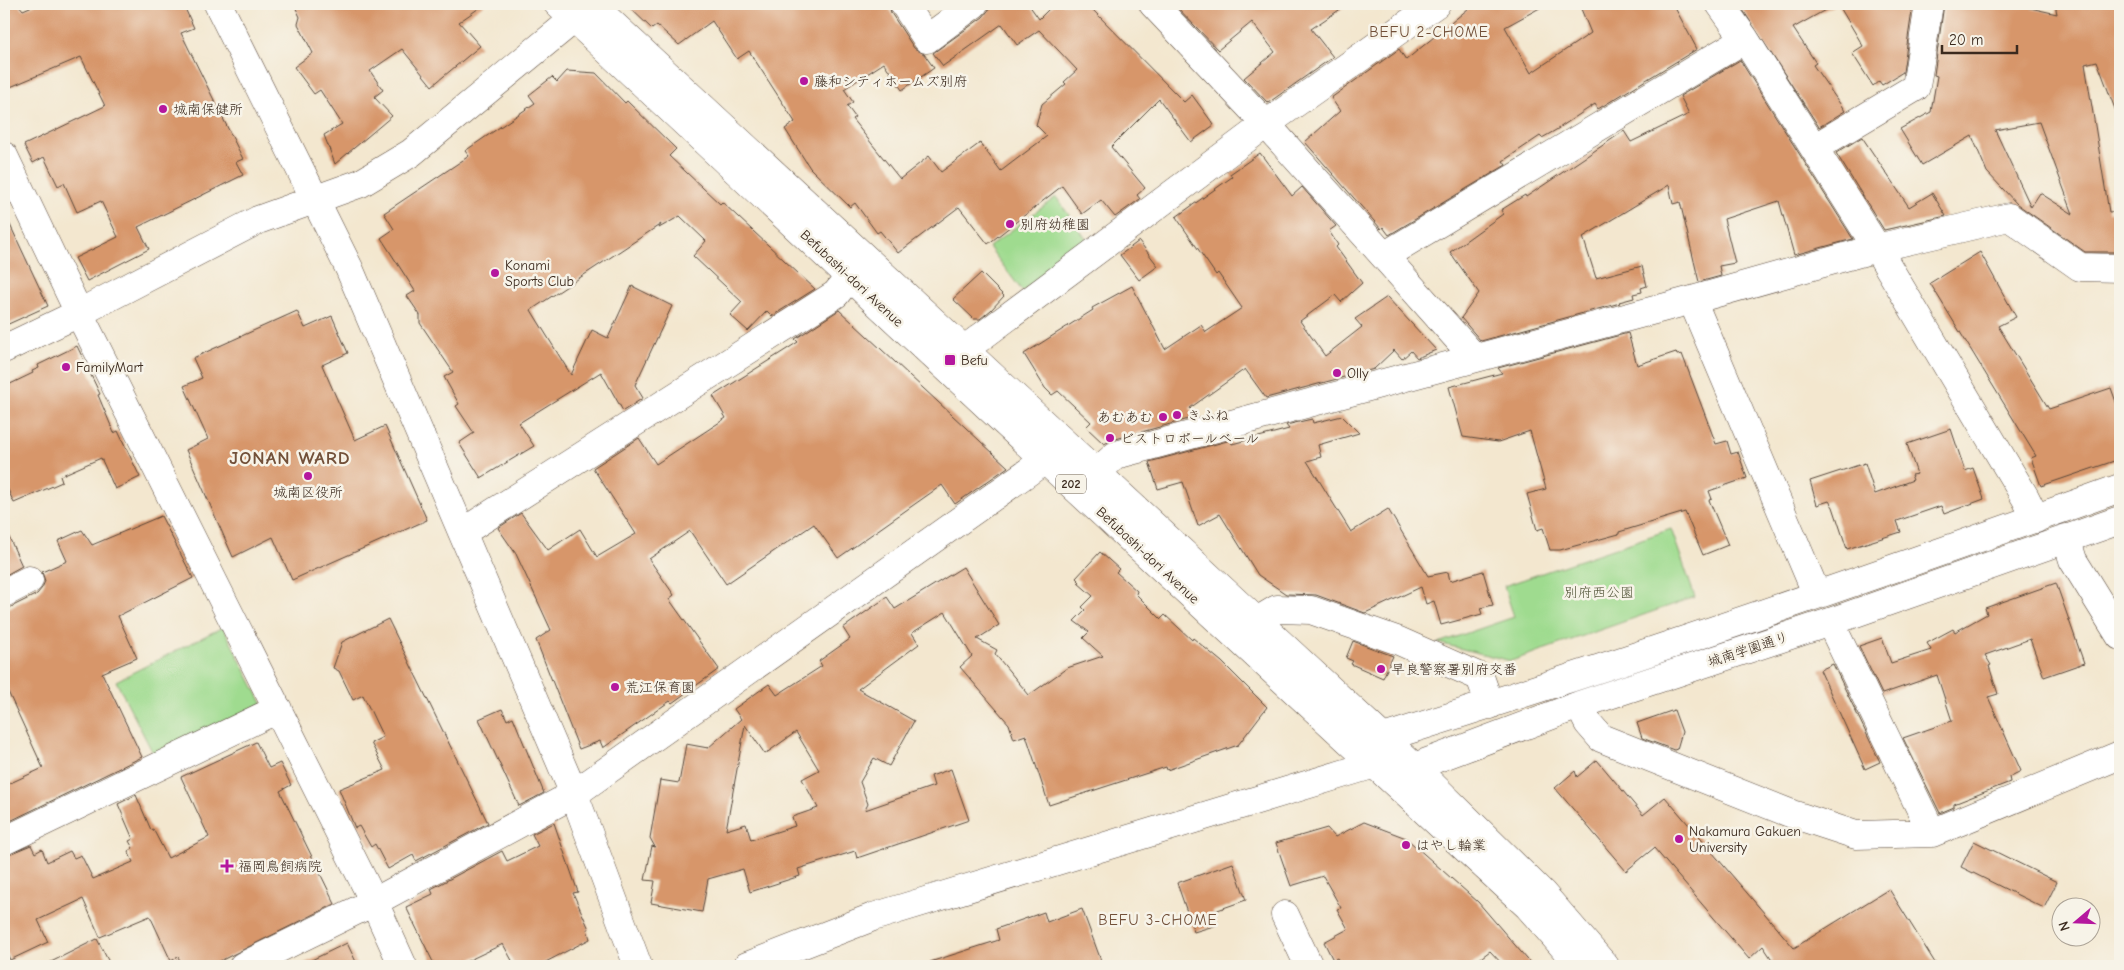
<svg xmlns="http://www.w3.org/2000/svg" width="2124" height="970" font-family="'Comic Neue','Klee One',sans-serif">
<rect width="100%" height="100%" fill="#f7f3e8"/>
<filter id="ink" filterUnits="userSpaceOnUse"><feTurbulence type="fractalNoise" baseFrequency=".02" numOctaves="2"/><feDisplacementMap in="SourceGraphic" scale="10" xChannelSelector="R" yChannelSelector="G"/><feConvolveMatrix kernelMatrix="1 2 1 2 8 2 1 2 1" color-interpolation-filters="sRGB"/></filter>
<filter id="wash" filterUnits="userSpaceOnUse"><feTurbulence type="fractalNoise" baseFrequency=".0096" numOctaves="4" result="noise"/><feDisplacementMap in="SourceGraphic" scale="20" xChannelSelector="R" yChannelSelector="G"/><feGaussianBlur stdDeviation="1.12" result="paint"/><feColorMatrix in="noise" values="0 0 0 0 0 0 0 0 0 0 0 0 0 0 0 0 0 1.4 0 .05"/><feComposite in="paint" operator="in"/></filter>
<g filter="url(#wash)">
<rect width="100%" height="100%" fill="#f3e7cf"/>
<path fill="#9fdb8f" stroke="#6d8256" d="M1056,197L1089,243L1023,292L989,247Z
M1671,529L1695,597L1511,661L1438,643L1514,617L1504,586Z
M223,627L263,705L156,759L116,681Z"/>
<g id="blocks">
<path fill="#d7966b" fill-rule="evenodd" d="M18,4L23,10L37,4H183L194,28L181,33L243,159L236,162L243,175L138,227L149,249L87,281L75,258L118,237L101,201L77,212L64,183L58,186L44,157L33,163L24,145L105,106L81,57L8,88L4,77V10Z
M294,4H485L459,22L480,46L432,86L402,49L370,71L383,90L374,97L392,116L335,164L324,135L342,124L320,90L314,94L294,67L313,53L298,24L300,17Z
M626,4H889L891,13L914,48L924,54L934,68L902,90L884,63L844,89L853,102L847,106L855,117L852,119L900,179L929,156L941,172L980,143L1001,171L1047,136L1036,125L1042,104L1066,84L1064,82L1077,70L1039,30L1017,45L1002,24L943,66L933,53L983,17L991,7L989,4H1030L1029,5L1039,19L1054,4H1087L1184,102L1192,95L1214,125L1191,142L1159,99L1111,147L1145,188L1137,195L1140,199L1115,217L1101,200L1082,214L1062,186L988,244L959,207L898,253L880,231L877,233L855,203L850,207L810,168L785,129L795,122L749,51L737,59L712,21L679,45L657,25L652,29Z
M1174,4H1348L1311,29L1333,57L1268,103L1244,78L1275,52L1252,22L1218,50Z
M1474,4H1547L1505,27L1531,73L1591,33L1579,4H1673L1697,49L1598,109L1595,104L1556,130L1542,138L1540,136L1503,161L1506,165L1389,235L1383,227L1381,229L1305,142L1340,111L1331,98L1399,49L1406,60Z
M1739,4H1836L1793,28L1816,63L1813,65L1845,111L1819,127Z
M1838,4H1913L1903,72L1882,85L1879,81L1873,86L1852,53L1863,46Z
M1944,4H1962L1990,8L1991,4H2012L2057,14L2055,4H2120V116L2118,117L2097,61L2085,64L2109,212L2120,211V252H2085L2017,204L1987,172L1972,136L1922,165L1900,129L1931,112L1937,76L1934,75ZM2039,122L2073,214L2040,193L2031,207L1995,130Z
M1740,60L1853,239L1794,255L1779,201L1724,219L1735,263L1719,266L1721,276L1699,282L1680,202L1673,204L1669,185L1583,237L1596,278L1642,266L1647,286L1641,288L1642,292L1633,294L1634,298L1619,302L1620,303L1481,341L1461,318L1479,293L1450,252L1503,214L1501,210L1525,195L1526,197L1624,131L1631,142L1689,114L1680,96Z
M567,71L596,73L625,103L627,101L676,149L669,156L720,204L722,202L815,289L772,316L767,311L748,331L730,315L742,302L693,256L706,241L680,216L659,228L661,224L531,310L571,375L592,330L608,338L632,286L672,306L635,385L643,398L623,411L601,372L519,423L534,446L481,478L459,443L474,433L456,406L459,404L444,377L453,372L420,323V315L407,296L415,291L381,238L394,229L384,213L469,156L465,151L535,103L529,95L552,77L557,82Z
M1862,137L1909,207L1932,193L1946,216L1884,230L1836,153Z
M1260,153L1292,196L1302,187L1336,226L1329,231L1338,245L1336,247L1362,283L1341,302L1335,295L1300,321L1325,356L1362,327L1355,319L1387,297L1436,350L1417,358L1411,351L1402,359L1394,350L1374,369L1266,398L1245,369L1190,408L1196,417L1112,440L1104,444L1086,427L1091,422L1058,391L1052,395L1045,388L1024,354L1093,310L1092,308L1132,286L1165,349L1201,325L1206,332L1242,308L1218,273L1216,275L1176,217L1232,177L1230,174Z
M4,212L48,306L4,326Z
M1139,241L1158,266L1139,280L1120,255Z
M1980,252L2016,317L1998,326L2049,409L2111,388L2120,413V459L2041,486L2031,458L2036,456L1930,283Z
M981,273L1004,296L991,310L980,319H974L953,299Z
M839,310L1008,467L955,504L942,485L838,558L814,524L726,584L690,531L649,559L674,595L669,599L719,669L672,703L670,701L603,748L600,741L579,749L536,640L551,630L516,554L498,528L521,513L548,550L580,529L597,557L636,534L593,468L639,438L656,464L726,418L713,396L798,342L795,339Z
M297,311L305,328L332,316L348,353L322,365L355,440L385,426L427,520L292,580L273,537L233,557L186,450L208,439L184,386L202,378L193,358Z
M1628,333L1637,365L1676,352L1677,355L1682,354L1716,444L1727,441L1731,454L1738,452L1747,478L1709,491L1712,499L1709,500L1728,545L1703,555L1685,512L1619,532V534L1560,550H1550L1543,528L1537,530L1527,494L1546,489L1530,431L1498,442L1463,437L1449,387L1502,373L1498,368Z
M77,346L100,394L98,395L114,433L118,431L140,477L115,489L101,458L60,476L62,482L14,503L4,481V387L33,373L32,371L39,368L38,365Z
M1342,416L1359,433L1318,445L1321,457L1307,461L1351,532L1388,509L1428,576L1448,572L1450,581L1483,571L1493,605L1480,608L1482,614L1441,625L1434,601L1426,604L1421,587L1365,613L1316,595L1286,594L1258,575L1220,514L1198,526L1183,482L1158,489L1149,462L1231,440L1232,444L1289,429L1286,425L1312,419L1313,423Z
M1951,429L1965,471L1973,468L1984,499L1944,514L1941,506L1897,521L1901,532L1847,549L1833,507L1829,501L1817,505L1810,481L1865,463L1875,494L1913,480L1911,475L1917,474L1907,444Z
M161,516L193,578L118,616L137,658L102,673L142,757L4,824V786L43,768L4,683V609L11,607L37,594L42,588L45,581L42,572L67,561L58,541L82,530L92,545Z
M4,526L22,566L4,576Z
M1100,552L1119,569L1116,572L1137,591L1136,594L1161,619L1165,615L1192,640L1193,638L1222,662L1267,707L1238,745L1167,770L1166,767L1049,805L1026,735L1014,739L1009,724L960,667L972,656L945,612L912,633L919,644L858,689L914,721L889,766L874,758L860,782L868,804L865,810L934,786L931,776L951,769L969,820L857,858L855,851L798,869L800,876L750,892L743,869L708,879L702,912L651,903L655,881L645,880L652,846L655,847L650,838L660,780L679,783L686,744L708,748L741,719L734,709L769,684L777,695L822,666L819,661L850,639L843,628L887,597L895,609L963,567L999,625L977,639L997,650L995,654L1029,695L1067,668L1103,656L1083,638L1089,632L1074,621L1085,610L1082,607L1093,596L1078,583L1080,582L1076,578ZM745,725L765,754L796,732L819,770L802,779L818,808L792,817L795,826L751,840L746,824L726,830Z
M2056,583L2084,663L2044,677L2030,639L1985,655L1991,665L1989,666L1998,694L1988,697L2021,771L2009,777L2010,782L1954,804V807L1940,813L1903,738L1952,721L1937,675L1882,694L1859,646L1882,638L1891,663L1931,650L1927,643L1953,629L1955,632L1987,614L1985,608Z
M388,619L488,823L416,861L413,855L388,869L375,844L371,847L359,826L355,828L339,789L385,770L371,743L383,737L363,695L353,700L339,671L333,668L342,642Z
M1353,641L1393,656L1383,678L1351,664L1353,661L1346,658Z
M1833,664L1880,762L1865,769L1820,670Z
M502,709L507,720L513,717L544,793L519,806L479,719Z
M1674,710L1682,732L1677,749L1674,750L1642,738L1637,723Z
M256,742L269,768L280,763L291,785L280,791L335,904L210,966H183L178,957L171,961L150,916L100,937L83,899L38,920L48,942L10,960L4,947V856L31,845L35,853L42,849L47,862L70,851L74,858L81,855L93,879L133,862L128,851L133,848L129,841L133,839L118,804L136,795L151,830L153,829L168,858L209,837L181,777Z
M1597,760L1643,815L1665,797L1794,948L1889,889L1937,966H1765L1773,961L1763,946L1749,959L1654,848L1626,871L1555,788L1575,771L1577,777Z
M1364,822L1406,838L1478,902L1533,966H1504L1490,951L1470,966H1342L1337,958L1333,960L1324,942L1348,929L1337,909L1341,908L1323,876L1291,886L1276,843L1327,828L1335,837Z
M554,823L578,892L573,893L589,929H587L590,939L538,966H515L503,944L457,966H435L406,907L433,894L431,889L502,851L507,861L538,846L532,834Z
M1974,841L2057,882L2044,908L1961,867Z
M1233,863L1246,900L1212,912L1217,925L1194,932L1177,883Z
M1082,909L1103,966H931L930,962L999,940L996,929L1044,912L1047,922Z
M97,939L111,966H43Z
M347,943L358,966H299Z"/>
</g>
</g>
<g filter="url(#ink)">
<use href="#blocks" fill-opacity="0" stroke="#574639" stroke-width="1"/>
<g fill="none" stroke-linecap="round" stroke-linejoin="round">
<g stroke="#574639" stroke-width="29">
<path id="minor" d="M218,4L349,268L574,794L638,966
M904,4L927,39L974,4
M1153,4L1266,124L1475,358
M1720,4L1745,39L1877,248L2025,497L2036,519
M1814,148L1916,87L1929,4
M4,156L79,313L374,902L403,966
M1384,256L1745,39
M1692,300L1817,595
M4,349L79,313L258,220L361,183L411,153L574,19L587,4
M965,349L1266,124L1436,4
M463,532L836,294L850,276
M2066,538L2073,560L2120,636
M4,593L29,580
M1257,621L1277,609L1311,610L1399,641L1480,677L1490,705
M1830,622L1932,833
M1579,705L1588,723L1601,738L1792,814L1856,835L1932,833L2120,755
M1377,760L1383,738C1630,661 1876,576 2120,488
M4,841L278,709
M1285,915L1309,966
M243,966L374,902L574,794L1045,460L1097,472L1116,455L1692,300L1877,248L2009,217L2080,267L2120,268
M747,966L873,917L1375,764L1414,767L1579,705L1830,622L2120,520"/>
</g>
<g stroke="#574639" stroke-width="29">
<path id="highway" d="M558,4L1045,460L1528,906L1580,966
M591,4L1414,767L1542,893L1605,966"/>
</g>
<use href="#minor" stroke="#fff" stroke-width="28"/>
<use href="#highway" stroke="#fff" stroke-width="28"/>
</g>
</g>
<g fill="#b5179e" stroke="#f7f3e8" stroke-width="2">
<circle cx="804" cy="81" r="5"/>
<circle cx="163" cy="109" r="5"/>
<circle cx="1010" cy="224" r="5"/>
<circle cx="495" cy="273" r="5"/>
<rect x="944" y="354" width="12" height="12" rx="2.5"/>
<circle cx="66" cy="367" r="5"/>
<circle cx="1337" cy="373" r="5"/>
<circle cx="1177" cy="415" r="5"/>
<circle cx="1163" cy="417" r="5"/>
<circle cx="1110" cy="438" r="5"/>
<circle cx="308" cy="476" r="5"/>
<circle cx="1381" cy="669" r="5"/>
<circle cx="615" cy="687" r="5"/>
<circle cx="1679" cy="839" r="5"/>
<circle cx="1406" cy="845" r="5"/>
<path d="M224.5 858.5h5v5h5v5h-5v5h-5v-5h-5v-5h5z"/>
</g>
<g text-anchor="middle" stroke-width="5" stroke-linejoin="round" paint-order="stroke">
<rect fill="#f7f3e8" stroke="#73665b" stroke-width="1" x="1056" y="474.5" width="30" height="19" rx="4"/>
<g font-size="12" font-weight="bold" fill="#3b2a1e">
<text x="1071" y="488">202</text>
</g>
<g font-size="14" fill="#3b2a1e" stroke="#f7f3e8" text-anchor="start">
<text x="814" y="86">藤和シティホームズ別府</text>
<text x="173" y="114">城南保健所</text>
<text x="1020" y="229">別府幼稚園</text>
<text x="505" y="270">Konami<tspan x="505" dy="16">Sports Club</tspan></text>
<text x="961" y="365">Befu</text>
<text x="76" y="372">FamilyMart</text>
<text x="1347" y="378">Olly</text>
<text x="1187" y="420">きふね</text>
<text x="1153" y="422" text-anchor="end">あむあむ</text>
<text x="1120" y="443">ビストロポールべール</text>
<text x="308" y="497" text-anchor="middle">城南区役所</text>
<text x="1391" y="674">早良警察署別府交番</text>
<text x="625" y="692">荒江保育園</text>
<text x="1689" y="836">Nakamura Gakuen<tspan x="1689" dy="16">University</tspan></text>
<text x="1416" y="850">はやし輪業</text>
<text x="238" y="871">福岡鳥飼病院</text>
</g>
<g font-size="14" fill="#3b2a1e" stroke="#f7f3e8">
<text transform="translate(852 278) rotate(43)" y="5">Befubashi-dori Avenue</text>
<text transform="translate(1148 555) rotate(43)" y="5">Befubashi-dori Avenue</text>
<text transform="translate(1748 649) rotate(-18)" y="5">城南学園通り</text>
</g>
<g font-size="14" fill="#54563a" stroke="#f7f3e8">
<text x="1599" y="597">別府西公園</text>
</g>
<g font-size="15" letter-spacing="1" fill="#725039" stroke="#f7f3e8">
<text x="1429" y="37">BEFU 2-CHOME</text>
<text x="1158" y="925">BEFU 3-CHOME</text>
</g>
<g font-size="19" font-weight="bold" letter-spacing="1" fill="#725039" stroke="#f7f3e8">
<text x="290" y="464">JONAN WARD</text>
</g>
</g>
<rect width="2124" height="970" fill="none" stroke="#f7f3e8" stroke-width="20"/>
<g transform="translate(2076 922) rotate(251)"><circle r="24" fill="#f7f3e8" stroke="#aca397"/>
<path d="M0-4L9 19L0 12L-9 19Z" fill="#b5179e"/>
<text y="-8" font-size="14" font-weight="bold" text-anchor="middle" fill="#3b2a1e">N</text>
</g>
<path d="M1942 45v8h75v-8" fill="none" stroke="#3b2a1e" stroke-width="2.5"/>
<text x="1949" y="45" font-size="15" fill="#3b2a1e" stroke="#f7f3e8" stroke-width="4" paint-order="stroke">20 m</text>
</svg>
